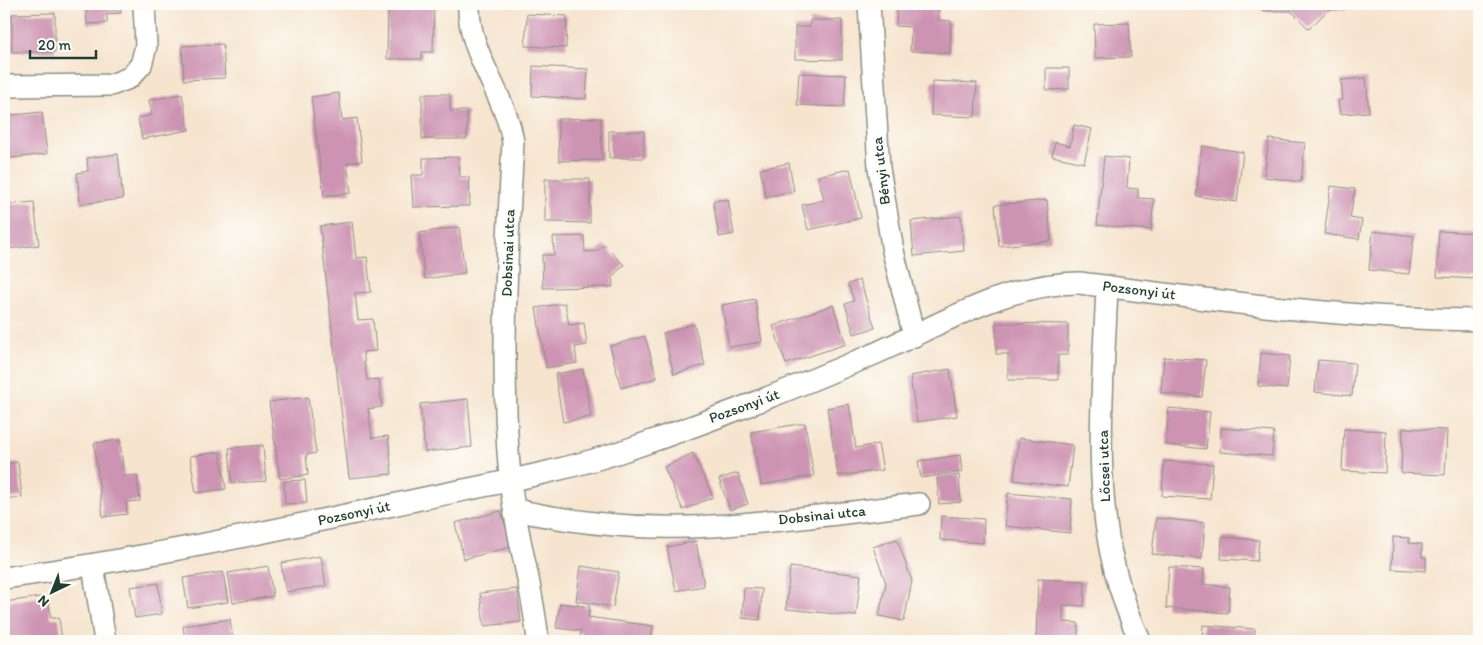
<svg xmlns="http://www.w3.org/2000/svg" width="1483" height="645" font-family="Itim,sans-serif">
<rect width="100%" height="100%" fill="#fdfcf7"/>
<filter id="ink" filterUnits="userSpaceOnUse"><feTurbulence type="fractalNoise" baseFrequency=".02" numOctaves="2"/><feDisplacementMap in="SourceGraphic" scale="10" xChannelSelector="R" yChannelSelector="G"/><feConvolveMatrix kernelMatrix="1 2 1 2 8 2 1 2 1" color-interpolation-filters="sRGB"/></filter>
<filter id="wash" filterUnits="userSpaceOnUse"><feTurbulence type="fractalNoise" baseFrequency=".0096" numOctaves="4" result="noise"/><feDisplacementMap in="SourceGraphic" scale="20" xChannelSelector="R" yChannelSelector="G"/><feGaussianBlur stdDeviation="1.12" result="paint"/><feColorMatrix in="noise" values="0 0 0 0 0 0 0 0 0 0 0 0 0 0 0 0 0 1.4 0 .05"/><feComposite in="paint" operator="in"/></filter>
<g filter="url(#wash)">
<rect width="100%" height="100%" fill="#f6e4ce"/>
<g id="blocks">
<path fill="#cd93b2" d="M86,4H120L121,13L107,14V23L87,24Z
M399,4H434L433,52H422V59H387L388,7H399Z
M897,4H939L938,20L951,21L950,53L910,51L911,27L896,26Z
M1256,4H1346V9L1328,10L1309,29L1291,11H1263Z
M55,13V52H12V14Z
M527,14L567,16L566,48L525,46Z
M810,20H842V60L795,59V27H810Z
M1129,23L1131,57L1095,58L1094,24Z
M223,44L225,78L184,80L182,46Z
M533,66L588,69L586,99L532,96Z
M1046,68H1069V89L1046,90Z
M799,73L846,75L844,107L797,105Z
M1366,78L1369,112L1340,114L1338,100H1343L1341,80Z
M932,81L977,83L975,117L931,115Z
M339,93L342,120L357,118L362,161L347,163L351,193L324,196L311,97Z
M182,94L189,130L142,139L138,118L152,115L149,100Z
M422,94H450V111H467V139H422Z
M42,112L47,154L4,159V116Z
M601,118L602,160L559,161L558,119Z
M1074,125L1092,129L1084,163L1052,156L1055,142L1070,146Z
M609,131H644V158H609Z
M1269,139L1305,143L1301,182L1264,177Z
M1202,146L1243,152L1237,202L1196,196Z
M118,154L123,199L80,204L77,173L88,171L87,158Z
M1104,156L1129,159L1127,188L1138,189V198L1154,199L1151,230L1097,225Z
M459,157L460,177H469L470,206L413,207L411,175H423V158Z
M789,163L794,191L766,197L760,169Z
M850,169L861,218L808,230L802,205L824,200L818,176Z
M545,179H590V223L545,222Z
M1331,186L1355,189L1350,218L1362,220L1359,239L1324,234Z
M728,199L734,234L719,237L713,201Z
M1047,200L1051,241L999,246L995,205Z
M34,202L39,245L7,249L4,205Z
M961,216L964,251L914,256L911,221Z
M352,222L356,258L367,257L371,292L355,293L358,320L373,319L376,351L363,352L367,380L379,379L382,407L368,409L372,438L388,436L392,474L349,478L320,226Z
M459,227L465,273L425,279L419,233Z
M1373,231L1414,236L1409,274L1369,270Z
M1439,231L1479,233L1478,279L1437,277Z
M584,236L585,252L597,251L604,245L624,265L612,277L613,287L543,288L542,255H554L553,237Z
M860,280L875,328L854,334L845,304L854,301L848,284Z
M755,299L762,342L729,347L722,305Z
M565,303L569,325L584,323L587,345L575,347L577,363L546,368L536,308Z
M833,305L846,344L786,364L773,326Z
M996,323L1068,324V355H1058V380H1008V354H996Z
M694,324L705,365L674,374L663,333Z
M645,336L657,378L621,388L610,346Z
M1261,353L1290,356L1287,389L1258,386Z
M1164,357L1206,360L1202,397L1161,393Z
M1318,360L1355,363L1352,396L1315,392Z
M583,369L591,417L563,422L555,374Z
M950,369L957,416L917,422L910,376Z
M308,397L316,453L306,455L308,475L280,479L269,402Z
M468,399L472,447L425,452L420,404Z
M849,404L856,448L878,444L883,470L838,476L827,408Z
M1169,408L1210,412L1206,449L1166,445Z
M805,423L814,476L761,485L751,432Z
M1221,428L1274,432L1272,456L1220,452Z
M1403,428L1447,430L1445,475L1401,473Z
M1344,429L1386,431L1385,473L1342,471Z
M1019,438L1073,445L1068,487L1014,480Z
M120,440L124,476L137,475L140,501L126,502L127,514L103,517L94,443Z
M263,445L266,481L232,483L229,448Z
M220,452L226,489L196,493L190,456Z
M693,453L713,497L683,510L664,467Z
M960,455L962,472L921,478L918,461Z
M1164,461L1213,464L1210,499L1162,496Z
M18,462L22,497L4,499V464Z
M738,473L748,504L730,510L719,479Z
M959,475L961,502L939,504L937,478Z
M305,480L307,503L285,504L284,481Z
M1008,493L1072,499L1070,533L1005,526Z
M501,511L511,547L464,559L455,523Z
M941,516L984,519L983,543L940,540Z
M1156,518L1205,523L1202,559L1152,554Z
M1222,537L1259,540L1257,561L1221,559Z
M1393,537L1409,538V543L1422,544V557H1426V571L1392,569Z
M897,539L912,581L904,621L879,616L886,583L873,547Z
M696,541L704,586L676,591L667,547Z
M321,556L326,586L286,592L281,563Z
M268,566L273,596L233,603L228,573Z
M581,566L619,572L613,607L576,601Z
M790,567L861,575L856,616L786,609Z
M1169,567L1204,569L1203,584L1230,587L1228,613L1166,608Z
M223,572L228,602L188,608L183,578Z
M1038,579L1085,581L1084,606L1063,605V622L1078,623V641H1036Z
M158,583L162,614L135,618L130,587Z
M744,588L762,589L760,620L742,618Z
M517,589L521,622L484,626L480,593Z
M48,596L51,618H59L62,641H4V602Z
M560,603L590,607L588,617L653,626L651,641H580L581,631L556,628Z
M230,619L233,641H185L183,626Z
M1203,625L1255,629L1254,641H1202Z"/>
</g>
</g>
<g filter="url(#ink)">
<use href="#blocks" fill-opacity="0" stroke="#8a9081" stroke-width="1"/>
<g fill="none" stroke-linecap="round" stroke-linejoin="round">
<g stroke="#8a9081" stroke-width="24">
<path id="minor" d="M469,4C467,53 506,94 513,142C507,253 500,366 510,478C515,533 533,586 538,641
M869,4L879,168L893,251L914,336
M4,86L111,85L129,78L141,65L146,46L144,4
M1107,286C1104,373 1092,486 1115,570C1121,594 1130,618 1140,641
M516,510C579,524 647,530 712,526C781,522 850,512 919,504
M93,566L105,641
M4,578C136,560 266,532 397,504C474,487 557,474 632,448C714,420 794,388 874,354C938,326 1008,282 1080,283C1212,300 1345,319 1479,320"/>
</g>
<use href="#minor" stroke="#fff" stroke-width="21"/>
</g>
</g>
<g text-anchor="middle" stroke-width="4.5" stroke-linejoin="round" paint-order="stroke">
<g font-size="15" fill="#1f3d34" stroke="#fdfcf7">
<text transform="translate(881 171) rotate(-97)" y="5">Bényi utca</text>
<text transform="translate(508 253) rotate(-88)" y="5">Dobsinai utca</text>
<text transform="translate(1139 290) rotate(7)" y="5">Pozsonyi út</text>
<text transform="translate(744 406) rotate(-20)" y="5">Pozsonyi út</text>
<text transform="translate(1104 466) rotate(-92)" y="5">Lőcsei utca</text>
<text transform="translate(354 513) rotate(-12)" y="5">Pozsonyi út</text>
<text transform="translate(822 515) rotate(-6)" y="5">Dobsinai utca</text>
</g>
</g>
<rect width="1483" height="645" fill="none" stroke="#fdfcf7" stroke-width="20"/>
<g transform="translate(52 592) rotate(223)" stroke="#fdfcf7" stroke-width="4" paint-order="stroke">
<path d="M0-4L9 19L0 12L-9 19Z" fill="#1f3d34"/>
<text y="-8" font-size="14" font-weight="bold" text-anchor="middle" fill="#1f3d34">N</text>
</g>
<path d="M30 50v8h66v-8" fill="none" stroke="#1f3d34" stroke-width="2.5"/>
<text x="38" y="50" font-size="15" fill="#1f3d34" stroke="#fdfcf7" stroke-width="4" paint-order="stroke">20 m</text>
</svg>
